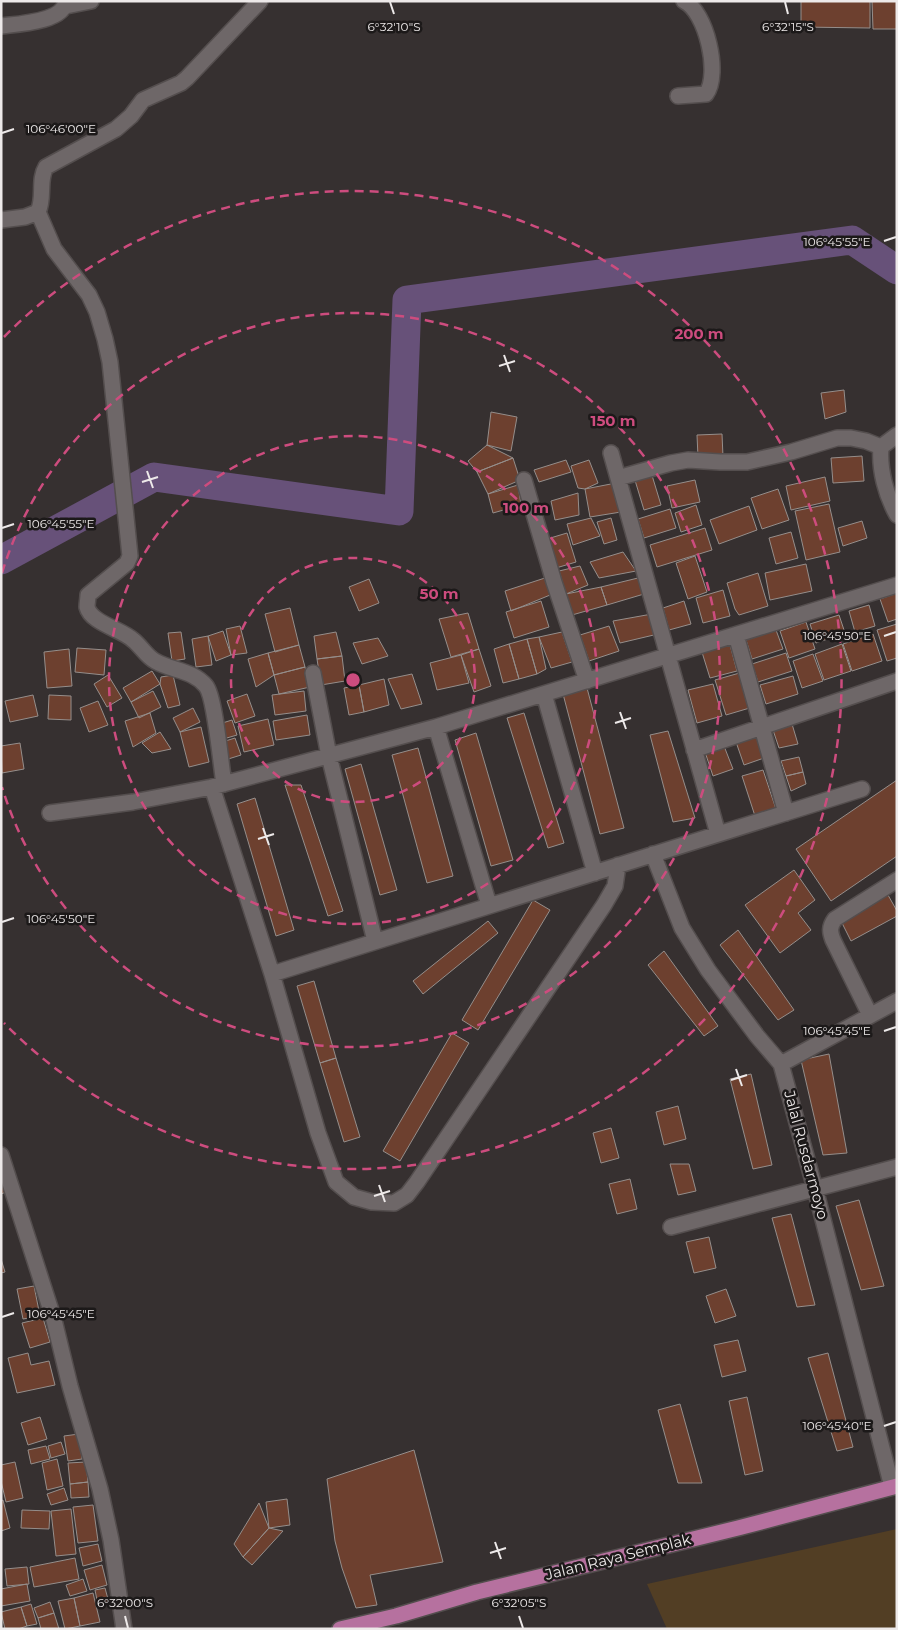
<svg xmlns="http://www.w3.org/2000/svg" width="898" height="1630" font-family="Montserrat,sans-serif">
<rect width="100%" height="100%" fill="#363030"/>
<path fill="#523e24" d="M897,1529V1629H667L647,1584Z"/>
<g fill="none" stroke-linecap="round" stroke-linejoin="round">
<path stroke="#675179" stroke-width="29" d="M1,560L154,477L399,511L407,300L852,240L897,270"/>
</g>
<path fill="#6d402f" stroke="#958e8b" d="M801,1H870V28L801,27Z
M872,1H897V29H873Z
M844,390L846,412L825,419L821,393Z
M491,412L517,417L511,451L487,445Z
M722,434L723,457H698L697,435Z
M487,445L513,458L477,472L468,461Z
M862,456L864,481L833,483L831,458Z
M513,458L520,480L488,494L477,472Z
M566,460L571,472L539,482L534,470Z
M589,460L598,483L585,489L578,488L571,466Z
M651,472L661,505L644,510L634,477Z
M825,477L830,501L791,510L786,486Z
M695,480L700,502L672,508L667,486Z
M616,483L621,512L590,517L585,489Z
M518,485L521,505L493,513L488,494Z
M778,489L789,520L762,529L751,498Z
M578,493L579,515L555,520L551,501Z
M829,504L840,552L806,560L795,511Z
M696,505L702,525L681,532L675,513Z
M749,506L757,530L719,544L710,520Z
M670,509L676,528L644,538L638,519Z
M591,518L600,536L573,545L567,524Z
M611,518L617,540L604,544L597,522Z
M862,521L867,538L843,546L838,528Z
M705,528L712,550L657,567L650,545Z
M791,532L798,558L776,564L769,538Z
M567,533L576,562L556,568L547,539Z
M623,552L636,571L599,578L590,562Z
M695,556L707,592L688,599L676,563Z
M806,564L812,591L770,600L765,573Z
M580,566L588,585L566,594L559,571Z
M758,573L768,606L739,615L735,609L727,583Z
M548,577L555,593L511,611L505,591Z
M638,578L644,594L607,605L601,587Z
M369,579L379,603L359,611L349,587Z
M601,587L607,605L572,615L566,594Z
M723,590L730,616L703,623L696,598Z
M897,593V619L888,622L880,599Z
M541,601L549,627L514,638L506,612Z
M684,601L691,624L669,630L663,608Z
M869,605L875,626L855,632L849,611Z
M290,608L299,645L275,652L265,614Z
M468,613L479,649L451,657L439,619Z
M652,614L658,634L620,643L613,621Z
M839,615L845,633L816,643L810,624Z
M806,622L815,649L789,658L780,631Z
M897,624V658L887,661L877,630Z
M240,626L247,653L231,655L226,629Z
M609,626L619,651L589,661L580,635Z
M776,630L783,649L752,659L746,640Z
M223,631L231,655L216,661L208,636Z
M181,632L185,659L172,661L168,633Z
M336,632L342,656L317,659L314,636Z
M562,632L572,662L551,668L539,637Z
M873,634L882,661L852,671L843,644Z
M208,636L212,665L196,667L192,639Z
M539,637L546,669L537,674L527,639Z
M378,638L388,656L362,664L353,643Z
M527,639L537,674L519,679L509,644Z
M729,641L737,671L710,678L701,649Z
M509,644L519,679L503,683L494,649Z
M842,644L851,671L824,680L815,654Z
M299,645L305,667L274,675L268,653Z
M77,648L106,650L104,675L75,672Z
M69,649L72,686L47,688L44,652Z
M479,649L491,686L474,692L461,655Z
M268,653L274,675L256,687L248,659Z
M786,653L792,671L758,682L752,664Z
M813,654L823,681L802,688L793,661Z
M461,655L469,683L437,690L430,663Z
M342,656L345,681L321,685L317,659Z
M305,667L310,687L279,694L274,675Z
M152,671L160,684L131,702L123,688Z
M743,672L753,707L726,715L715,680Z
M412,674L422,704L401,709L388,679Z
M108,675L122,698L107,707L94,684Z
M173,675L180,705L168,708L160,684L161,677Z
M793,676L798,694L766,704L760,685Z
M384,679L389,705L364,712L359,685Z
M713,684L722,716L697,723L688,690Z
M359,685L364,712L349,715L344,688Z
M587,688L624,828L600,834L563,694Z
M153,691L161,707L139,718L131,702Z
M304,691L306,711L275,715L272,695Z
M247,694L255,716L235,723L227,701Z
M33,695L38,716L10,722L5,701Z
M49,695L71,696V720L48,719Z
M98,701L108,725L89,732L80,708Z
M193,708L200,722L180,732L173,718Z
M150,713L156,733L133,747L125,721Z
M524,713L564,843L548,848L507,718Z
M307,715L310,735L276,740L273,721Z
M268,719L274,745L244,752L238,726Z
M232,720L237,735L220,740L216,725Z
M792,724L798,744L779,748L773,730Z
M201,727L209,762L189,767L180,732Z
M668,731L695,818L673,822L650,735Z
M160,732L171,749L152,753L142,743Z
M476,733L513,860L491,866L455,740Z
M756,735L764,758L744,765L736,742Z
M235,738L241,755L225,760L219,743Z
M20,743L24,769L2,773L1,746Z
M724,746L733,769L713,776L705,752Z
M418,748L453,876L427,883L392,755Z
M799,757L803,772L786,776L781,761Z
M361,764L397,890L380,895L345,769Z
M763,770L776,809L755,816L742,776Z
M803,772L806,784L791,791L786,776Z
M897,780V856L831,901L796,849Z
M285,785H301L343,911L328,916Z
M255,798L294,930L276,936L237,804Z
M794,870L815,900L798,913L811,930L780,953L745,905Z
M888,895L897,911V916L851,941L841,921Z
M533,900L550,910L478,1030L462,1020Z
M488,921L498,933L423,994L413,981Z
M738,930L794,1010L778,1020L720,945Z
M664,951L718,1026L704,1036L648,965Z
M314,981L336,1058L320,1063L297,986Z
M452,1033L469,1043L400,1161L383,1151Z
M829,1054L847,1153L823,1155L801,1060Z
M336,1058L360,1137L344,1142L320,1063Z
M751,1074L772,1165L753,1169L730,1079Z
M678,1106L686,1139L664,1145L656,1112Z
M611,1128L619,1158L601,1163L593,1133Z
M670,1164H689L696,1191L678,1195Z
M1,1178L6,1192L1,1194Z
M630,1179L637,1209L617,1214L609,1184Z
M859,1200L884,1286L861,1290L836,1206Z
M791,1214L815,1305L797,1307L772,1218Z
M709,1237L716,1268L694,1273L686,1242Z
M1,1259L5,1272L1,1273Z
M34,1286L40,1316L23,1319L17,1289Z
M726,1289L736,1316L715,1323L706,1296Z
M43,1318L50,1342L30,1348L22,1323Z
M738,1340L746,1371L722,1377L714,1345Z
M28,1353L31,1365L49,1361L55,1385L17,1393L8,1358Z
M828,1353L853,1447L837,1451L808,1358Z
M747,1397L763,1471L745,1475L729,1401Z
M680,1404L702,1483H678L658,1410Z
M40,1417L47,1439L28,1445L21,1423Z
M79,1434L82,1459L68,1461L64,1436Z
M61,1442L65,1454L51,1458L48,1446Z
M46,1446L50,1459L31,1464L28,1450Z
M414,1450L443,1562L370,1575L377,1605L356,1608L342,1568L335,1541L327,1479Z
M57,1459L63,1486L47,1490L42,1463Z
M15,1462L23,1498L6,1502L1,1481V1465Z
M86,1462L88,1482L70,1484L68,1463Z
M88,1482L89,1497L71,1498L70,1484Z
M64,1488L68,1500L51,1505L47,1494Z
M287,1499L290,1525L269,1528L266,1502Z
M3,1500L10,1528L1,1531V1501Z
M259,1503L269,1528L243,1557L234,1544Z
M93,1505L98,1541L78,1543L73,1507Z
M71,1509L76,1554L56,1556L51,1511Z
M22,1510L50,1511L49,1529L21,1528Z
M269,1528L283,1531L252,1565L243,1557Z
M98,1544L102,1561L83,1566L79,1548Z
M75,1558L79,1579L34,1587L30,1567Z
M102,1565L107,1585L90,1590L84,1570Z
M27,1567L29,1584L7,1586L5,1569Z
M83,1579L87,1591L70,1596L66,1585Z
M27,1584L30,1601L1,1606V1589Z
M105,1588L109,1603L98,1605L95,1590Z
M93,1593L100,1622L80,1626L74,1598Z
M74,1598L80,1626L65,1629L58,1601Z
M50,1602L54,1613L38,1618L34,1608Z
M31,1604L37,1624L27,1626L21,1607Z
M21,1607L27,1626L18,1629H5L1,1612Z
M54,1613L59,1629H41L38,1618Z"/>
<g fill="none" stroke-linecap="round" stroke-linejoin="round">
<g stroke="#544e4e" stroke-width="18">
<path id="minor" d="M66,6L91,1
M1,26C18,24 64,22 66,1
M678,96L706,94C721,74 706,11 684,1
M38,212L54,249L89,295L97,312L105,339L110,362L130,556L127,563L88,595C88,599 87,603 87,607C91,623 121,629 133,640C141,646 146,656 155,661C172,671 193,670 206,686C215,697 221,766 224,784
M1,220L25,217L38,212C45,197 38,180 46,167L116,129L131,116L143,100L181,83L187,78L260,1
M897,435L881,447C879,470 886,495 897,515
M611,453L718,834
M618,478L671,463L688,460L720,462H747L791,452L837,438H851L866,441L881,447
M524,480L554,582L587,681
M736,635L786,813
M313,673L329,756L375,941
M544,694L595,873
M436,727L489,905
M694,750L897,681
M212,787L272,974L318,1133L336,1182L354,1197L372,1202L394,1203L407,1195L417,1182L604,905L615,886L618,865
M50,813L133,802L212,787L436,727L897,585
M653,854L682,928L708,970L757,1036L781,1064L818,1200L892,1487
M272,974L862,789
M870,1015L833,940C830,932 829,927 835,919L897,880
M781,1064L897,1001
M1,1155L54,1320L70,1386L100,1489L111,1540L124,1629
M671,1227L897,1167"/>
</g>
<g stroke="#544e4e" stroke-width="18">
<path id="major" d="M340,1629L396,1616L477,1592L738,1528L897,1486"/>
</g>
<use href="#minor" stroke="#6e6768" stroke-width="15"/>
<use href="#major" stroke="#b6719f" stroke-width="15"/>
</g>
<path fill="none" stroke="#ede9e9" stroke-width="2" d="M390,2L394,14M785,2L788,14M2,133L14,129M884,241L896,237M504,355L510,372M499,366L515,361M147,471L153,488M142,482L158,477M2,528L14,524M884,636L896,632M620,712L626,729M615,723L631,718M263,828L269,845M258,839L274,834M2,922L14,918M884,1031L896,1027M736,1069L742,1086M731,1080L747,1075M379,1185L385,1202M374,1196L390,1191M2,1317L14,1313M884,1426L896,1422M495,1542L501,1559M490,1553L506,1548M125,1616L128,1628M519,1616L523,1628"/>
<g fill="none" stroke="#cd4c7e" stroke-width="2.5" stroke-dasharray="9 6">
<circle cx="353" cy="680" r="122"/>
<circle cx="353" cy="680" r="244"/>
<path d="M2 573A367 367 0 1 1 2 787"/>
<path d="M4 337A489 489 0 1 1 4 1023"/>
</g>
<g text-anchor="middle" stroke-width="5" stroke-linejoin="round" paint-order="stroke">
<g font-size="15" fill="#ede9e9" stroke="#1c1919">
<text transform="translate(806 1155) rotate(75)" y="5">Jalal Rusdarmoyo</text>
<text transform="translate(618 1557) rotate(-14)" y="5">Jalan Raya Semplak</text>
</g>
</g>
<g font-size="12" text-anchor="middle" fill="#ede9e9" stroke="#1c1919" stroke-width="5" stroke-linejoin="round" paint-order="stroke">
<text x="394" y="31">6°32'10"S</text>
<text x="788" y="31">6°32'15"S</text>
<text x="61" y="133">106°46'00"E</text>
<text x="837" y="246">106°45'55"E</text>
<text x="61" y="528">106°45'55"E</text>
<text x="837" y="640">106°45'50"E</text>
<text x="61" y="923">106°45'50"E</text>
<text x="837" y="1035">106°45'45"E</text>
<text x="61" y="1318">106°45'45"E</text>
<text x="837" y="1430">106°45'40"E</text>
<text x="125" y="1607">6°32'00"S</text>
<text x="519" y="1607">6°32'05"S</text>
</g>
<circle cx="353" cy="680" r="8" fill="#cd4c7e" stroke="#1c1919" stroke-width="2.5"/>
<g font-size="15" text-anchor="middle" font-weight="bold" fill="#cd4c7e" stroke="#1c1919" stroke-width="5" stroke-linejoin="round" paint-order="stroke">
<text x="699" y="339">200 m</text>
<text x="613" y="426">150 m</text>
<text x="526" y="513">100 m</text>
<text x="439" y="599">50 m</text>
</g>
<rect width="898" height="1630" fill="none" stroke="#ede9e9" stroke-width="5"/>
</svg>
